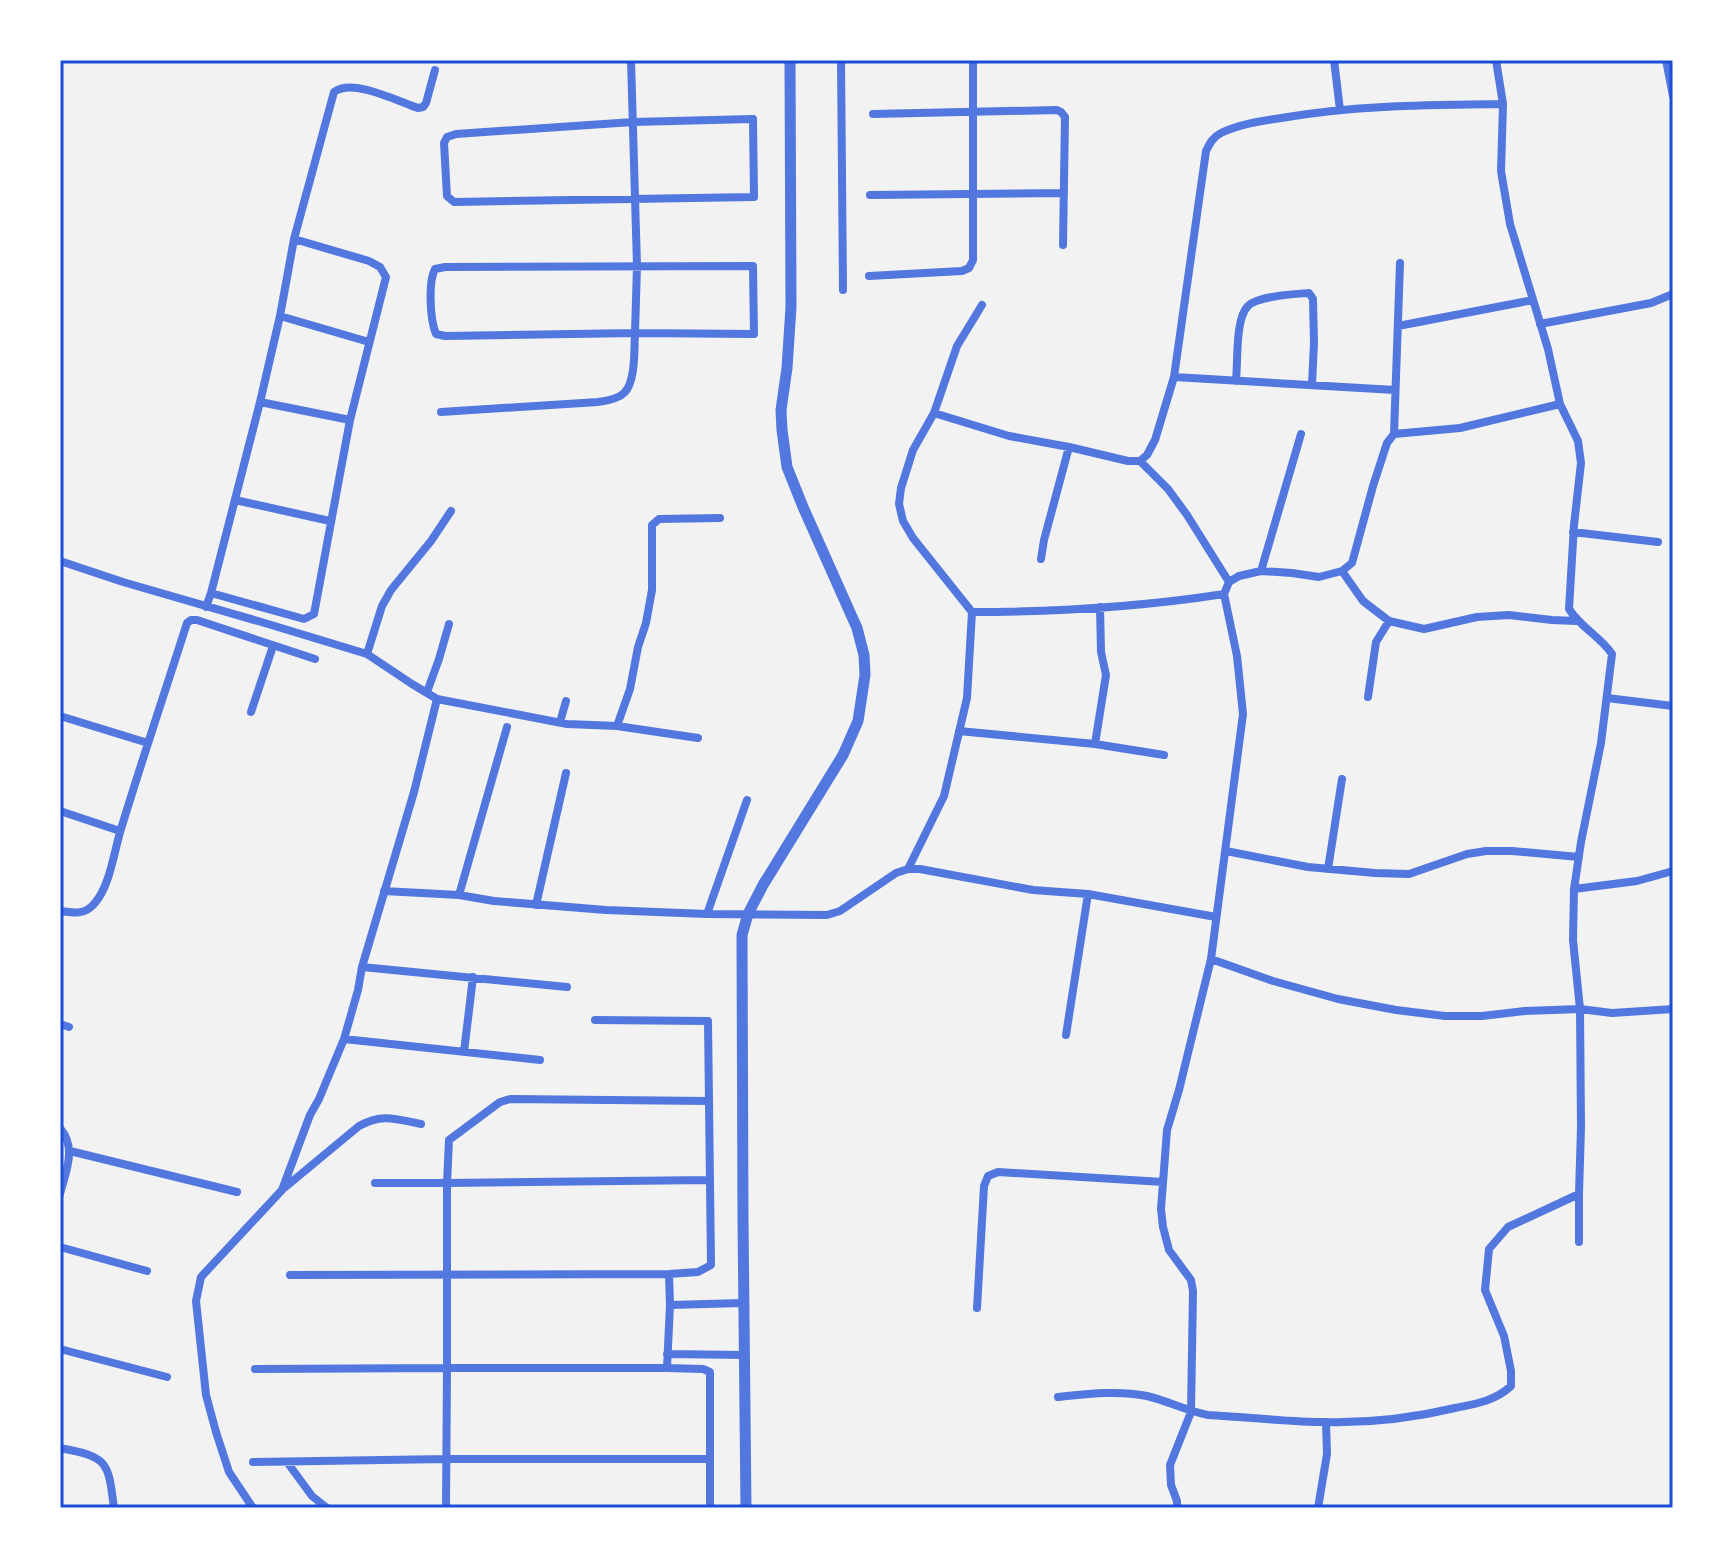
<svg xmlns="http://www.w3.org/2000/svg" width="1733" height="1568" font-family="Figtree,sans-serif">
<rect width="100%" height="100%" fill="#f2f2f2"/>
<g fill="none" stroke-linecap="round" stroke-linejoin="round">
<path stroke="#5277de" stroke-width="8" d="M841,60L843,290
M1334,60L1340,110
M1666,60L1673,96
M873,114L1057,110L1061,112L1065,117L1063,245
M753,119L754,197L454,202L447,196L444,143L447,137L456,134L633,122Z
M870,195L1064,193
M869,276L962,271L969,268L973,260V60
M280,316L369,342
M1540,324L1651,303L1673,294
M1398,326L1533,300
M1174,377L1395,390
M1236,381C1238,363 1235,318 1248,306C1258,296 1294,294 1309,293L1313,299L1314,343L1312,384
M260,402L350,420
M441,412L598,402C606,401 618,399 624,393C636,382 634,349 635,333L445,336L436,334C430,320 428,282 435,269L445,267L753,266L754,334L635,333L637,266L631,60
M934,413L1009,436L1069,447L1128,461H1140L1147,455L1155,440L1174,377L1206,151C1210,143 1213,137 1221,133C1240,124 1261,121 1281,118C1354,105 1429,105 1503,104
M1394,434L1400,263
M1140,461L1168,489L1187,515L1229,582
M235,500L330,521
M1573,532L1658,542
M1041,559L1044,540L1069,447
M60,561L123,582L268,624L367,654L412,684L437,699L567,724L617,726L698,738
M1261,571L1301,434
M1342,571L1363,601L1389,621L1424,629L1477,617L1509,615L1552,620L1576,621
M211,593L304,619L314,614L350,420L386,277L380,267L369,261L294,239
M206,607L211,593L260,402L280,316L294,239L334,92C353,78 397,101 418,108L423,107L426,103L435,70
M972,612C1056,612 1140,607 1224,594
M367,654L382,606L391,590L431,541L451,511
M427,692L439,659L449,624
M1368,697L1376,642L1389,621
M1607,698L1673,706
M251,712L273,646
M60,716L148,743
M560,722L566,701
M617,726L630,689L638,647L646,623L652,590V525L659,519L720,518
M959,731L1095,744L1164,755
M1095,744L1106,675L1101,652L1100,607
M60,811L120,831
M1226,851L1308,867L1375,873L1409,874L1467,854L1486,851H1512L1579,857
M908,869L944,796L967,698L972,612L913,538L903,521L899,504L901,488L913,450L934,413L957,346L982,305
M1328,869L1342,779
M1574,889L1637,881L1673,871
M384,891L459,895L494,901L606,910L707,914L827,915L840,911L896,873L908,869H920L1033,890L1088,894L1216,917
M459,895L507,727
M536,905L566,773
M60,911C73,913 85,915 94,904C110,887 114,851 121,829C142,760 165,692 187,623L191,620H197L315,659
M707,914L747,800
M1211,959L1273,981L1338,999L1396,1010L1445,1016H1482L1525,1011L1580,1009L1612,1013L1673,1009
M362,967L567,987
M60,1024L69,1027
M1066,1035L1088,894
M344,1039L540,1060
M464,1052L473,977
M60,1128C77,1148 66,1171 60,1194
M70,1151L237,1192
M709,1180L447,1183V1368H667L703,1369L710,1372V1508
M375,1183H447L449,1140L500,1102L510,1099L708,1101
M283,1189L359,1126C382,1113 396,1119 421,1124
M1579,1194V1242
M60,1247L147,1271
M290,1275L669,1274L698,1272L711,1265L708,1021L595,1020
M670,1305L743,1303
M977,1308L984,1186L988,1176L998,1172L1163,1182
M60,1349L167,1377
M667,1354L744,1355
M667,1368L670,1305L669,1274
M255,1369L447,1368L446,1508
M1058,1397C1087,1394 1118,1390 1147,1396C1168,1401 1187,1411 1208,1415C1247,1417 1287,1422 1326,1422C1368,1423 1413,1418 1455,1408C1475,1404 1495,1401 1511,1386V1371L1504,1336L1485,1290L1489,1249L1508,1227L1579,1194L1581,1127L1580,1009L1573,940L1574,889L1581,842L1601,743L1612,654C1600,636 1581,628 1569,609L1574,525L1581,463L1578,441L1560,404L1548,349L1510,224L1501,171L1503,104L1496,60
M60,1448C109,1457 108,1462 114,1508
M253,1462L447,1459H710
M287,1462L312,1496L327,1508
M253,1508L229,1472L216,1432L206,1395L196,1301L201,1277L282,1190L310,1115L319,1099L344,1039L358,990L362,967L414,792L437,699
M1177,1508V1501L1171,1485L1170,1465L1191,1412L1193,1291L1191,1280L1169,1250L1163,1227L1161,1209L1167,1130L1179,1090L1211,959L1243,714L1237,656L1224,594L1229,582L1239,576L1261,571L1292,573L1319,577L1342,571L1352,563L1373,486L1387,443L1394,434L1460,428L1560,404
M1318,1508L1327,1454L1326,1422"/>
<path stroke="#5277de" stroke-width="11" d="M746,1508L743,1219L742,935L748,914L763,885L843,755L858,721L865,675L864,655L857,628L803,507L787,467L782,430L781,410L787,368L791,307L790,60"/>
</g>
<rect width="1733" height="1568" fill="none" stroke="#ffffff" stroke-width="124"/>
<rect x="62" y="62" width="1609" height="1444" fill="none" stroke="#1d4ed8" stroke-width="3"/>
</svg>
